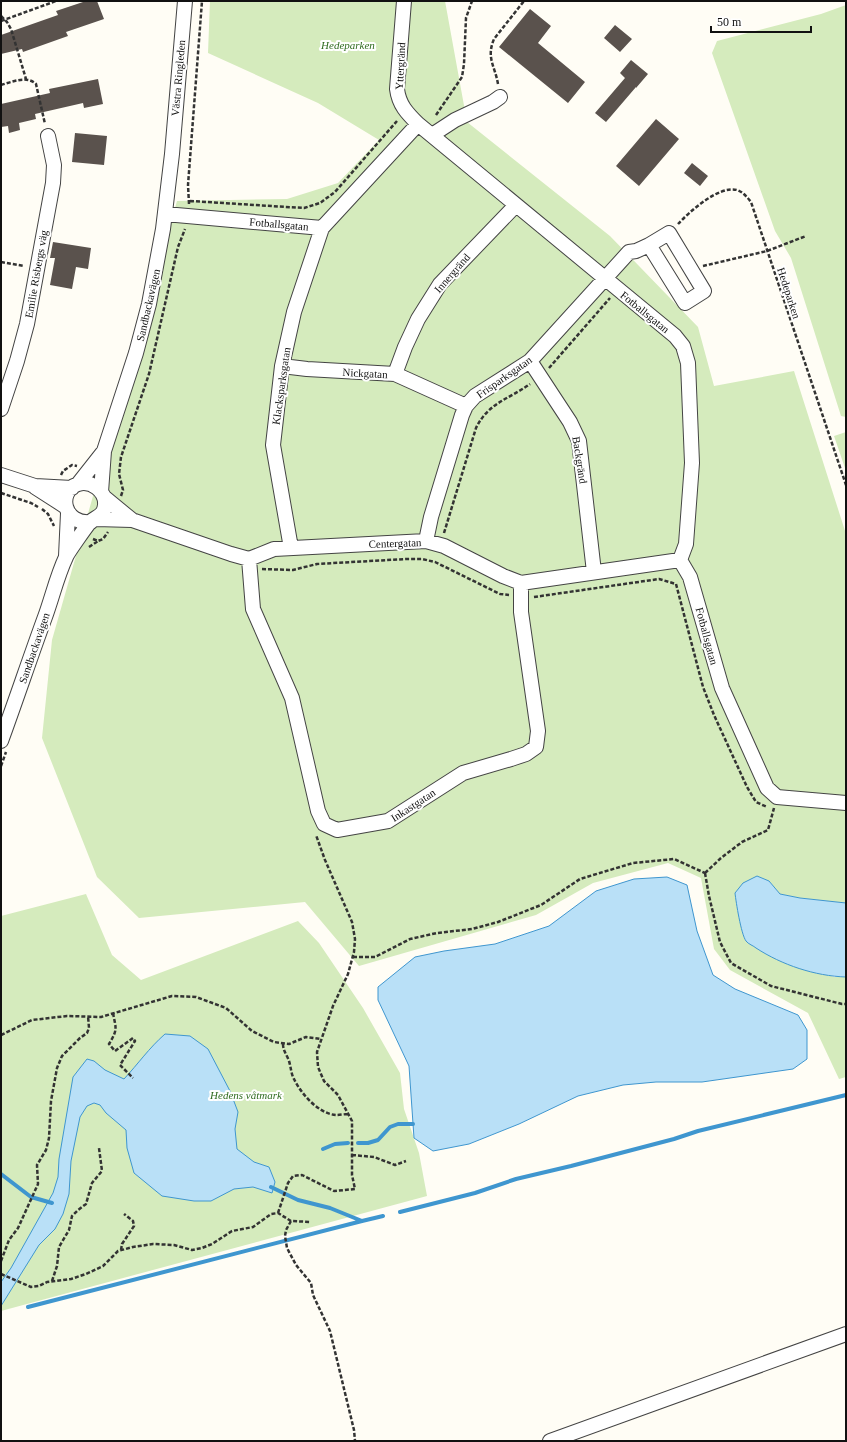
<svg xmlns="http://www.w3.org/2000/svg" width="847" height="1442" font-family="Georgia,serif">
<rect width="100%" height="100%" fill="#fffdf5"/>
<path fill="#d5ebbd" d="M210,1H445L467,122L610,236L698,327L714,386L794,371L846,534V903L800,898L780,894L769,881L737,909L746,941L766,954L834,977H846V1077L839,1079L808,1013L730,970L714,949L701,878L668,863L593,883L536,915L359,966L305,902L139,918L97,877L42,738L52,640L177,201L287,199L338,183L379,140L318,103L208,53Z
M846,5V417L841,416L791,258L775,231L712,53L717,41L821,14Z
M846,432V471L834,436Z
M86,894L112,955L141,980L298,921L319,943L363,1008L400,1073L404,1109L419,1153L427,1196L1,1311V916Z"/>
<path fill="#b9e0f7" stroke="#3f96cf" d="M757,876L769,881L780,894L800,898L846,903V977C815,976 782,965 756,948C754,946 748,944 746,941C741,934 736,902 735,893L743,883Z
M667,877L687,885L697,931L713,975L735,989L798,1015L807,1030V1059L793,1069L702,1082H656L623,1085L578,1096L519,1124L469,1144L433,1151L414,1138L409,1066L378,1000V987L415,957L444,951L495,944L549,926L596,891L634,879Z
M165,1034L190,1036L208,1049L230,1091L238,1112L235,1129L237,1149L254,1162L269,1167L275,1182L272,1193L253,1187L234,1189L211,1201H194L162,1196L134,1173L127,1148L126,1130L106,1113L100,1105L94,1103L87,1106L80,1117L71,1161L69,1194L63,1214L55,1229L39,1245L1,1306V1282L11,1268L53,1193L58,1177L59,1159L73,1077L87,1059L94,1061L105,1070L124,1079C138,1064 149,1048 165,1034Z"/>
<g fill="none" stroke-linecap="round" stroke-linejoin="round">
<path stroke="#3f96cf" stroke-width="4" d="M358,1143H368L378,1140L390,1127L398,1124H413
M323,1149L335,1144L348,1143
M1,1174L31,1197L52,1203
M271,1187L298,1200L330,1208L362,1221L383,1216
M400,1212L475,1193L516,1179L571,1166L674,1139L698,1131L846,1095
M28,1307L362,1221"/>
</g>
<path fill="#5a524d" d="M86,1H97L104,19L66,32L68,36L23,52L22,49L1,54V35L58,15L56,11Z
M530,9L551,26L538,43L585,82L568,103L499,47Z
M615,25L632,39L620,52L604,38Z
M631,60L648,74L636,88V87L606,122L595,113L625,78L620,73Z
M98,79L103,104L84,108L83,103L35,114L36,119L19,123L20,130L9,133L8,126L1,127V104L50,93L49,89Z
M656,119L679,139L639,186L616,166Z
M75,133L107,136L104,165L72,162Z
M692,163L708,176L700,186L684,173Z
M53,242L91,248L88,269L76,267L72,289L50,285L55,258H50Z"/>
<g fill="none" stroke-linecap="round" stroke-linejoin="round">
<g stroke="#444" stroke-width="16">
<path id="minor" d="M404,1L397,89C399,105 407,113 418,124
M432,135L455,120L493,102L500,97
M165,214L322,228L418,124L675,336L683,346L688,363L692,463L686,544L680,560L690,577L722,688L767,788L777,797L846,803
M530,361L570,422L579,441L594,572
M282,366L307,369L395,374L466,406
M395,374L405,347L418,319L440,284L516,205
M1,409L17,361L27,324L53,183L54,165L48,136
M1,475L35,486L72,488
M78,484L104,451
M35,487L66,507
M101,492L104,451L136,353L149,304L163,229L172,154L185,1
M104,497L132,520
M96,519L132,520L231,554L249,559L274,549L426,541L444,546L503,576L521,583L680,560
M426,541L431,517L462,415L466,406L475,396L530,361L629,252L636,251L649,245L685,303L704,291L669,233L649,245
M291,548L273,445L282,366L294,312L322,228
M66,556L68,513
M249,559L253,609L292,698L318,811L324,824L337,830L388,821L463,773L511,759L526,754L536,747L538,731L521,612V583
M1,741C16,700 30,658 45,617C52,598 57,576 66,557C68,552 86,527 90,522C97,516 104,516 105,505C106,491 91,480 78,484C56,492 64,525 91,522
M550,1441L846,1334"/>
</g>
<path stroke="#333" stroke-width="2.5" stroke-dasharray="4 2" stroke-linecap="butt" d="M1,16L7,22L11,29L26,79
M1,21L56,1
M498,84C495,66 486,58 494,39L524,1
M1,85C12,82 27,75 36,84L45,124
M436,115L462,77L464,64L466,18L472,1
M190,201L304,208L320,203L335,192L397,121
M189,204L188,185L202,1
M678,224C689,212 719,185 737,190C743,192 747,197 751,202L846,485
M1,262L24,266
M703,266L767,251L806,236
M549,368L610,298
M61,475L63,471L72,465L77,466
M1,493L31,503L38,507
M121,496L123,490L119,474L121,457L149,374L178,247L185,229
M42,509L48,514L54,526
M444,533L476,428C488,403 509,399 530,384
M93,539L98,541L103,539L108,532
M89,547L98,541
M262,569L293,570L317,564L406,559H422L435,562L500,594L509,595
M676,584L703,687L714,715L747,787L756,802L767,807
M534,597L659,579L676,584
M1,766L6,752
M705,873L709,896L720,942L731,963L771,986L842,1004H846
M705,873L721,858L742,842L768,830L774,808
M353,957H375L410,939L437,933L472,929L498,922L541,905L580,879L633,863L674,859L705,873
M113,1013C116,1029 118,1029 109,1044L115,1051L133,1038L135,1041L120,1065L133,1078
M1,1035L32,1020L67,1016L101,1017L172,996L196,997L226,1008L252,1031L274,1042L289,1044L306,1037L321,1039
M283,1044C283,1051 287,1055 289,1061C291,1067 291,1074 294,1079C301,1094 319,1114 336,1115C340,1115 345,1114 349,1114
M352,1155L374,1157L395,1165L406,1161
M278,1213L288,1183L293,1176L302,1175L334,1191L355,1189L352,1175V1121L338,1095L324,1081L318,1067L317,1052L333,1006L348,974L354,952L355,939L352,922L325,860L316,835
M291,1221L286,1230L285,1236L287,1248L296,1265L311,1283L313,1295L330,1331L354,1430L355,1441
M121,1250L122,1244L134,1226L133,1221L124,1214
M1,1261L9,1240L18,1228L38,1184L37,1165L46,1150L49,1138L51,1101L57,1068L62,1056L80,1038L87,1033L89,1028L88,1016
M1,1274L31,1287L39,1286L47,1282L71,1279L86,1274L103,1266L118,1251L133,1247L153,1244L174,1245L192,1250L202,1248L212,1244L232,1231L253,1227L271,1214L278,1213L291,1221L311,1222
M52,1281L57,1266L59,1247L69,1230L72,1216L78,1210L86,1204L92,1183L102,1171L99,1148"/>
<use href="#minor" stroke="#fff" stroke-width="14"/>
</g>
<g text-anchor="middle" stroke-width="4" stroke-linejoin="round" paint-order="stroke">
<g font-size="11" font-style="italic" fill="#2f6b1f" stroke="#fff">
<text x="348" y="49">Hedeparken</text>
<text x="246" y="1099">Hedens våtmark</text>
</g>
<g font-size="11" fill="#111" stroke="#fff">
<text transform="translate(400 66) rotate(-87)" y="4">Yttergränd</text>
<text transform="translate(178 78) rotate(-85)" y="4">Västra Ringleden</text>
<text transform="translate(279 224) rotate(5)" y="4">Fotballsgatan</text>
<text transform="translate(452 273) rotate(-49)" y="4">Innergränd</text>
<text transform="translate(36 274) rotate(-80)" y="4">Emilie Risbergs väg</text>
<text transform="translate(789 293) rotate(72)" y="4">Hedeparken</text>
<text transform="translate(148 305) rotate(-77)" y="4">Sandbackavägen</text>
<text transform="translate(645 312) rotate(39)" y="4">Fotballsgatan</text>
<text transform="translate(365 373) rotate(3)" y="4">Nickgatan</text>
<text transform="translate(504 377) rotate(-35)" y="4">Frisparksgatan</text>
<text transform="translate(281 386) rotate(-82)" y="4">Klacksparksgatan</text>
<text transform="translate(580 460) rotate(81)" y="4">Backgränd</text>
<text transform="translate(395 543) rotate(-2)" y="4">Centergatan</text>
<text transform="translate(707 636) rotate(75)" y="4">Fotballsgatan</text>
<text transform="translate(34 648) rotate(-71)" y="4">Sandbackavägen</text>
<text transform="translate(413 805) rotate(-33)" y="4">Inkastgatan</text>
</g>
</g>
<rect width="847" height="1442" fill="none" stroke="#111111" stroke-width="4"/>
<path d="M711 26v6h100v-6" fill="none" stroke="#111111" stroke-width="2"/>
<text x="717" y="26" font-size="12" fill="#111111" stroke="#ffffff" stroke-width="3" paint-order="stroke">50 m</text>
</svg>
